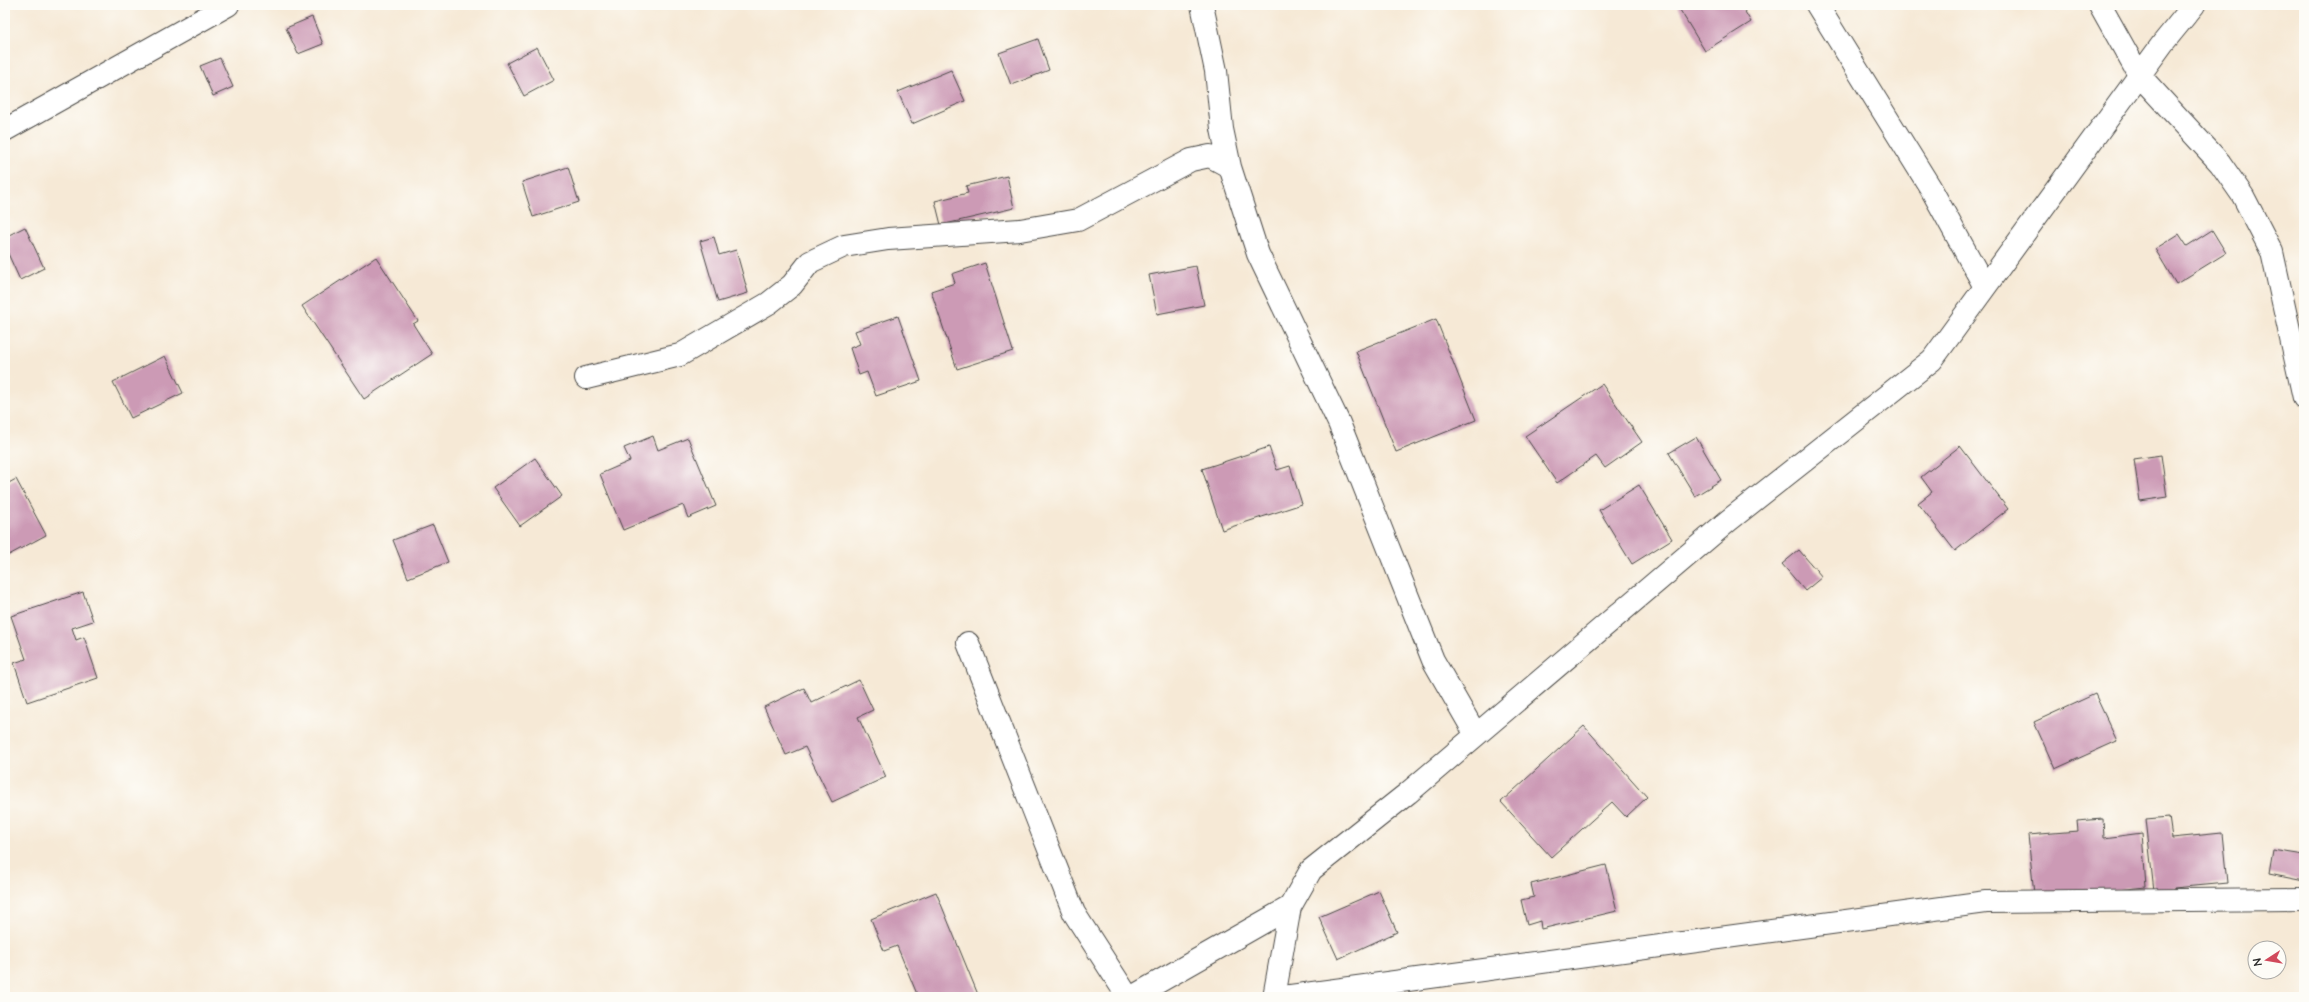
<svg xmlns="http://www.w3.org/2000/svg" width="2309" height="1002" font-family="'Architects Daughter',sans-serif">
<rect width="100%" height="100%" fill="#fdfcf7"/>
<filter id="ink" filterUnits="userSpaceOnUse"><feTurbulence type="fractalNoise" baseFrequency=".025" numOctaves="2"/><feDisplacementMap in="SourceGraphic" scale="8" xChannelSelector="R" yChannelSelector="G"/><feConvolveMatrix kernelMatrix="1 2 1 2 8 2 1 2 1" color-interpolation-filters="sRGB"/></filter>
<filter id="wash" filterUnits="userSpaceOnUse"><feTurbulence type="fractalNoise" baseFrequency=".012" numOctaves="4" result="noise"/><feDisplacementMap in="SourceGraphic" scale="16" xChannelSelector="R" yChannelSelector="G"/><feGaussianBlur stdDeviation="0.9" result="paint"/><feColorMatrix in="noise" values="0 0 0 0 0 0 0 0 0 0 0 0 0 0 0 0 0 1.4 0 .05"/><feComposite in="paint" operator="in"/></filter>
<g filter="url(#wash)">
<rect width="100%" height="100%" fill="#f6e9d6"/>
<g id="blocks">
<path fill="#cc9ab5" d="M1677,5H1741L1751,22L1705,51Z
M312,17L323,44L298,54L286,28Z
M1038,39L1049,70L1011,85L999,53Z
M537,47L554,80L524,96L507,63Z
M220,58L233,87L213,96L200,66Z
M951,70L965,101L912,124L898,92Z
M568,167L579,202L533,217L522,182Z
M1007,176L1014,208L941,225L935,201L968,193L966,186Z
M25,227L44,268L20,280L5,247V237Z
M2212,230L2226,253L2176,284L2155,249L2179,234L2187,246Z
M714,237L719,255L736,250L748,293L718,302L700,241Z
M376,257L418,321L413,324L432,354L364,399L302,306Z
M985,263L1013,351L957,369L931,291L955,283L952,274Z
M1196,266L1204,305L1157,314L1149,275Z
M898,316L921,381L876,396L867,372L859,375L850,348L860,344L855,331Z
M1436,319L1476,420L1396,452L1356,351Z
M165,356L183,393L131,418L113,382Z
M1602,384L1642,442L1605,468L1596,456L1557,483L1525,436Z
M653,436L658,450L688,438L716,506L688,518L683,505L623,530L600,474L630,461L624,448Z
M1696,437L1721,480L1695,496L1669,453Z
M1960,446L2008,509L1955,551L1918,503L1932,492L1921,477Z
M1269,447L1277,470L1290,466L1302,504L1222,530L1202,469Z
M2161,455L2167,497L2140,501L2134,459Z
M535,458L562,496L520,526L493,488Z
M16,479L46,535L7,556L5,552V485Z
M1639,485L1672,539L1632,564L1599,510Z
M433,525L448,562L408,578L393,540Z
M1799,550L1822,577L1805,591L1782,564Z
M83,592L93,621L72,628L76,640L84,637L98,678L27,702L14,663L26,659L11,616Z
M859,680L873,710L858,717L886,777L832,802L805,747L786,755L764,707L804,688L811,703Z
M2095,694L2117,741L2055,769L2034,722Z
M1584,726L1647,797L1626,817L1612,802L1551,857L1501,802Z
M2169,817L2172,838L2222,833L2227,883L2174,888V891L2154,892L2146,819Z
M2103,819L2104,838L2142,833L2146,887L2106,891L2084,899L2083,890L2034,894L2028,835L2078,831L2077,821Z
M2273,850L2304,855V881L2269,874Z
M1606,865L1617,911L1541,929L1540,921L1527,925L1521,900L1534,897L1531,884Z
M1379,891L1397,932L1338,959L1319,917Z
M936,892L979,997H910L917,994L897,946L884,951L871,919Z"/>
</g>
</g>
<g filter="url(#ink)">
<use href="#blocks" fill-opacity="0" stroke="#494845" stroke-width="1"/>
<g fill="none" stroke-linecap="round" stroke-linejoin="round">
<g stroke="#494845" stroke-width="24">
<path id="street" d="M1202,5L1216,71L1222,129L1230,167L1258,254L1339,423L1433,660L1476,735
M1817,5L1930,187L1985,287
M2100,5L2139,75L2220,163L2243,196L2272,252L2304,398
M5,130L228,5
M586,378L680,355L769,303L792,285L810,262L844,246L888,239L1020,230L1078,220L1191,160L1210,156L1230,167
M968,643L1074,913L1128,997
M1132,997L1290,907
M1274,997L1290,907L1311,870L1408,793L1728,521L1932,360L2163,43L2194,5
M1283,997L1986,902L2304,899"/>
</g>
<use href="#street" stroke="#fff" stroke-width="22"/>
</g>
</g>
<rect width="2309" height="1002" fill="none" stroke="#fdfcf7" stroke-width="20"/>
<g transform="translate(2267 960) rotate(258)"><circle r="19" fill="#fdfcf7" stroke="#a9a8a5"/>
<path d="M0-3L7 15L0 10L-7 15Z" fill="#d1495b"/>
<text y="-6" font-size="11" font-weight="bold" text-anchor="middle" fill="#2b2b2b">N</text>
</g>
</svg>
